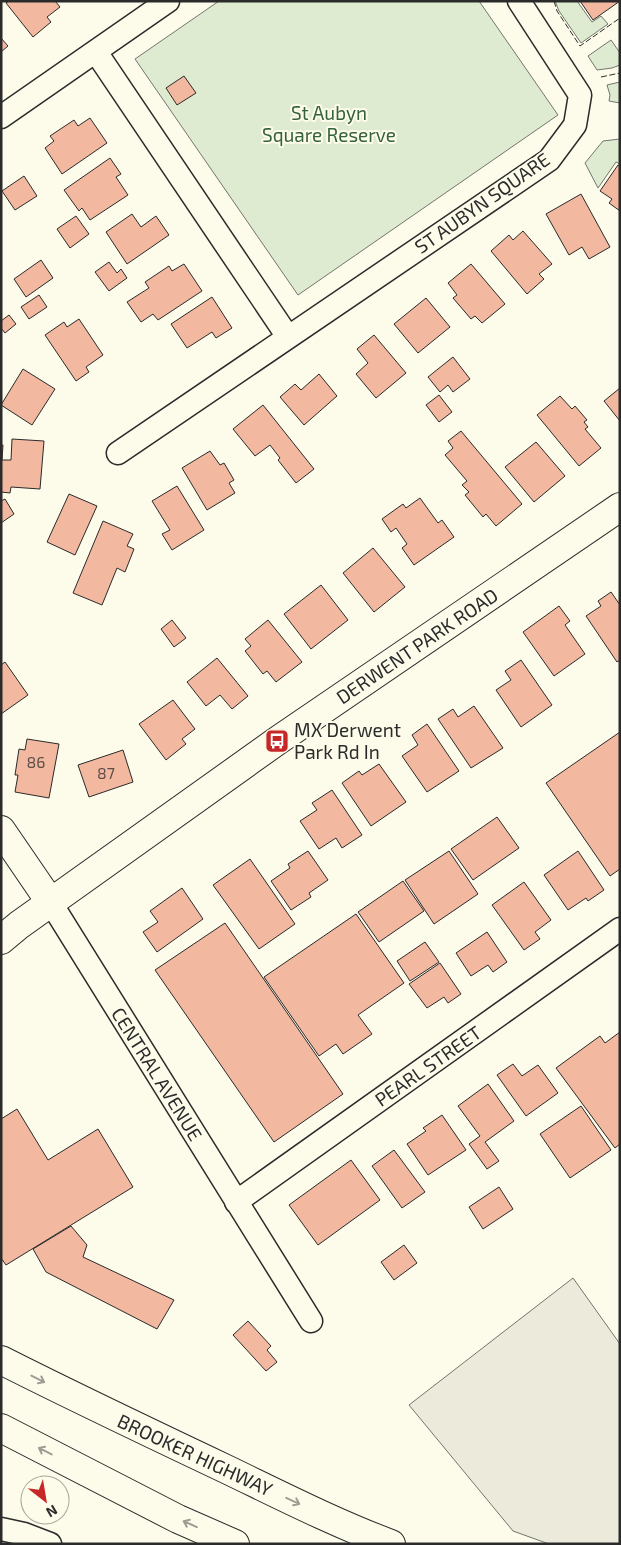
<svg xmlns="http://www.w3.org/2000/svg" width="621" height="1545" font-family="'Exo 2',sans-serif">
<rect width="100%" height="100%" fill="#fdfbea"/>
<path fill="#deebd1" stroke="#74746e" d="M219,1H479L558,115L298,295L135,59Z
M555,1H577L592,22L601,16L608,24L581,43L559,11Z
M611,40L620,53V65L612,68L597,70L588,56Z
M620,82V103L609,101L610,95L607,85Z
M620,139V164L616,162L598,188L585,163L603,141Z"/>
<path fill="#eceadb" stroke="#74746e" d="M573,1278L620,1344V1544H549L513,1531L409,1405Z"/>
<path fill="#f2b8a0" stroke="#2b2b2b" d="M9,1H55L60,7L47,17L51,22L33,37L6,3Z
M580,1H620L593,20Z
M1,38L8,46L1,52Z
M184,76L196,93L177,105L166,88Z
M90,118L107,143L62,174L45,148L54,141L50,136L74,120L78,126Z
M110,158L121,174L116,177L128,195L90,220L82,208L79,211L64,190Z
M618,165L620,166V211L609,203L612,199L600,191Z
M24,176L37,196L15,210L2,191Z
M581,194L610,247L589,259L582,247L569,255L546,214Z
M132,214L141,227L156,216L169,235L127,264L106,232Z
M76,216L89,234L70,248L57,229Z
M523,231L552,264L539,274L544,279L527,294L491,251L509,235L513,240Z
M41,260L53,278L26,297L14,279Z
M109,262L117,273L121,269L127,278L109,291L95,272Z
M184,264L202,291L158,320L153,314L141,322L127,302L149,288L145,282L169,266L172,271Z
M471,264L505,304L482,323L475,316L471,319L453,298L457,295L448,283Z
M39,295L47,307L29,319L21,307Z
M212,297L232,328L216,338L212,332L187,348L171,324Z
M426,298L450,327L418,353L394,324Z
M9,315L16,324L5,333L1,328V321Z
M79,319L103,355L86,367L89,372L76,381L45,335L64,322L67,327Z
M374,335L406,373L376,398L356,374L368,363L357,349Z
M453,357L470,379L453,392L448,385L440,392L428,377Z
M23,369L55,389L32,425L1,405Z
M319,374L337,396L304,425L280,397L295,384L301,390Z
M620,388V421L604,401Z
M439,395L452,412L439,422L426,405Z
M560,396L572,409L575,406L587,420L584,422L588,427L585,429L601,448L579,466L537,415Z
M263,405L314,469L296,483L278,460L280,458L270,445L255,456L233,429Z
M461,431L522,504L496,526L486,514L483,517L465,495L469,492L462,485L467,481L445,455L453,448L448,441Z
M12,439L44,441L40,489L11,487L10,493L1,492V445H3L2,460H11Z
M536,442L565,476L534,502L505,467Z
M210,451L220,465L224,463L234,480L229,483L235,493L207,510L182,468Z
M177,486L204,530L172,550L162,534L170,530L152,501Z
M69,494L97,506L75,555L47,542Z
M420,498L438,523L442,520L454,537L414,565L402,548L407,544L396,528L391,532L382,519L403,504L406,508Z
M5,499L14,514L1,523V501Z
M103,521L133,534L127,546L134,549L125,572L117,568L102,605L73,593Z
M373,548L405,587L374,612L343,573Z
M321,585L348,620L311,649L284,614Z
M611,592L620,605V660L617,662L586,616L601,606L598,601Z
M559,606L570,621L565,625L585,654L554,676L523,632Z
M172,620L186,638L174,647L161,629Z
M268,620L302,662L276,682L267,671L263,674L245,651L251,646L245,639Z
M217,658L248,696L232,709L220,695L206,706L187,682Z
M521,660L552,705L521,727L496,690L511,680L505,671Z
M5,662L28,695L1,714V665Z
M173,700L195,729L182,739L186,744L166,760L139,724Z
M474,706L503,748L471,768L438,719L453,709L458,717Z
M427,724L459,771L427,792L402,756L418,745L412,735Z
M620,732V869L610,876L546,783Z
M27,739L59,744L49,798L15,792L18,775H15L19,749L25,750Z
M123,750L133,782L89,797L78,765Z
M379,764L406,802L371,826L342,783L359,771L362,775Z
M332,790L362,835L342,848L336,838L319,849L300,821L317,810L312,803Z
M497,817L519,848L473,880L451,849Z
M308,851L328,880L309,893L311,897L291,910L271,881L290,868L288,864Z
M449,851L478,894L434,924L405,880Z
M578,851L604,890L588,901L586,898L568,910L544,875Z
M250,859L295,924L259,949L213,885Z
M403,881L424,911L379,942L358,912Z
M524,882L551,920L535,932L540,939L524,950L492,905Z
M182,888L203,919L157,952L143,932L158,922L150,911Z
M356,914L404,983L358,1015L372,1034L343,1054L336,1044L319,1056L264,977Z
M225,923L343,1094L274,1142L155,970Z
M487,932L507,962L493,972L488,965L471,976L456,953Z
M425,942L439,962L410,981L397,961Z
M440,963L461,994L448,1003L444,997L427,1008L409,984Z
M620,1032V1144L615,1148L556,1068L600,1036L605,1043Z
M513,1064L522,1076L538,1065L558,1093L526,1116L497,1075Z
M488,1084L514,1121L485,1142L499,1161L487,1169L469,1144L480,1136L458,1106Z
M581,1106L611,1150L570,1178L540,1134Z
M17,1109L48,1160L98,1129L133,1187L6,1265L1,1258V1119Z
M442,1115L466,1150L428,1175L407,1144L426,1131L423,1128Z
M394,1150L425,1192L402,1208L372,1166Z
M351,1160L380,1200L318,1245L289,1205Z
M499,1187L513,1209L483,1229L469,1207Z
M71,1226L87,1245L83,1257L174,1300L157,1329L46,1272L33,1249Z
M404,1245L417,1263L394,1280L381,1262Z
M248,1321L271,1346L267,1350L277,1362L266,1371L233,1335Z"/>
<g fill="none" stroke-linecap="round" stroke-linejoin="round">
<g stroke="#2b2b2b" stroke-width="25">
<path id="minor" d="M96,52L288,337
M1,117L168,1
M118,453L549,160L575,125L580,95L519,1
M51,903L311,1321
M236,1202L620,929
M1,1529L24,1534L50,1544"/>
</g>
<g stroke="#2b2b2b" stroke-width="30">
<path id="tertiary" d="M1,830L51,903
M1,940L19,925L277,741L620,507"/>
</g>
<g stroke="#2b2b2b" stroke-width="30">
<path id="trunk" d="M1,1360C76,1398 152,1434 228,1470C282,1496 335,1523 391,1544
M1,1428L178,1519L235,1544"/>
</g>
<use href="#minor" stroke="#fdfbea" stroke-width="22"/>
<use href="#tertiary" stroke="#fdfbea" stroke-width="28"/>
<use href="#trunk" stroke="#fdfbea" stroke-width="28"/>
<path stroke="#2b2b2b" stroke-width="1" stroke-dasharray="6 2.5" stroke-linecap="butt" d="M554,1L557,11L580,46L620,18
M601,77L620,73"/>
</g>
<defs><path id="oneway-shaft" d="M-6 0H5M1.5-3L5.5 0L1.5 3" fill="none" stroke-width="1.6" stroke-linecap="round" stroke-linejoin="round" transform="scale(1.25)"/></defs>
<g stroke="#9e9d94">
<use href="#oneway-shaft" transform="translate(38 1379) rotate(27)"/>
<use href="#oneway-shaft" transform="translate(45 1451) rotate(-153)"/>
<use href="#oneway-shaft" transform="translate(293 1501) rotate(25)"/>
<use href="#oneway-shaft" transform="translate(190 1524) rotate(-156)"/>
</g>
<defs>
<g id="bus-square" transform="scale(1.25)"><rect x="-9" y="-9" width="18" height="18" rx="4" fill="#c62828" stroke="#fdfbea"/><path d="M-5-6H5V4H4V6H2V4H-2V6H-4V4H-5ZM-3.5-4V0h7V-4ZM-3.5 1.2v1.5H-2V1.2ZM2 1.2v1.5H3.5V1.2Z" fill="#fff"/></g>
</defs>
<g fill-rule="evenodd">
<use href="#bus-square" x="277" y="741"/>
</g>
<g text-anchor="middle" stroke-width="4" stroke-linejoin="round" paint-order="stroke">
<g font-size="16" fill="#5d4e48">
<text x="36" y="768">86</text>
<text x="106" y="779">87</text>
</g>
<g font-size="19" fill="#34623c" stroke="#fdfbea">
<text x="329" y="120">St Aubyn<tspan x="329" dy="22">Square Reserve</tspan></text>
</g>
<g font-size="19" fill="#2b2b2b" stroke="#fdfbea">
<text transform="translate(482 203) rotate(-35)" y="7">ST AUBYN SQUARE</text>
<text transform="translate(417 646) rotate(-34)" y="7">DERWENT PARK ROAD</text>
<text transform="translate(428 1066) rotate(-35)" y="7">PEARL STREET</text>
<text transform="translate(157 1074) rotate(58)" y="7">CENTRAL AVENUE</text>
<text transform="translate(195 1455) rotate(25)" y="7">BROOKER HIGHWAY</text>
</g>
<g font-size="19" fill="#2b2b2b" stroke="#fdfbea" text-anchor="start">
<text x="294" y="737">MX Derwent<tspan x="294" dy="22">Park Rd In</tspan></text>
</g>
</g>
<rect width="621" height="1545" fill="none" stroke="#2b2b2b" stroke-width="5"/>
<g transform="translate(45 1500) rotate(149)"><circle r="24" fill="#fdfbea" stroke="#a9a89e"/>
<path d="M0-4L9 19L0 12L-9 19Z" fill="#c62828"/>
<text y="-8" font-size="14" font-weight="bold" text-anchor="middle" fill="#2b2b2b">N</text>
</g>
</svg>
